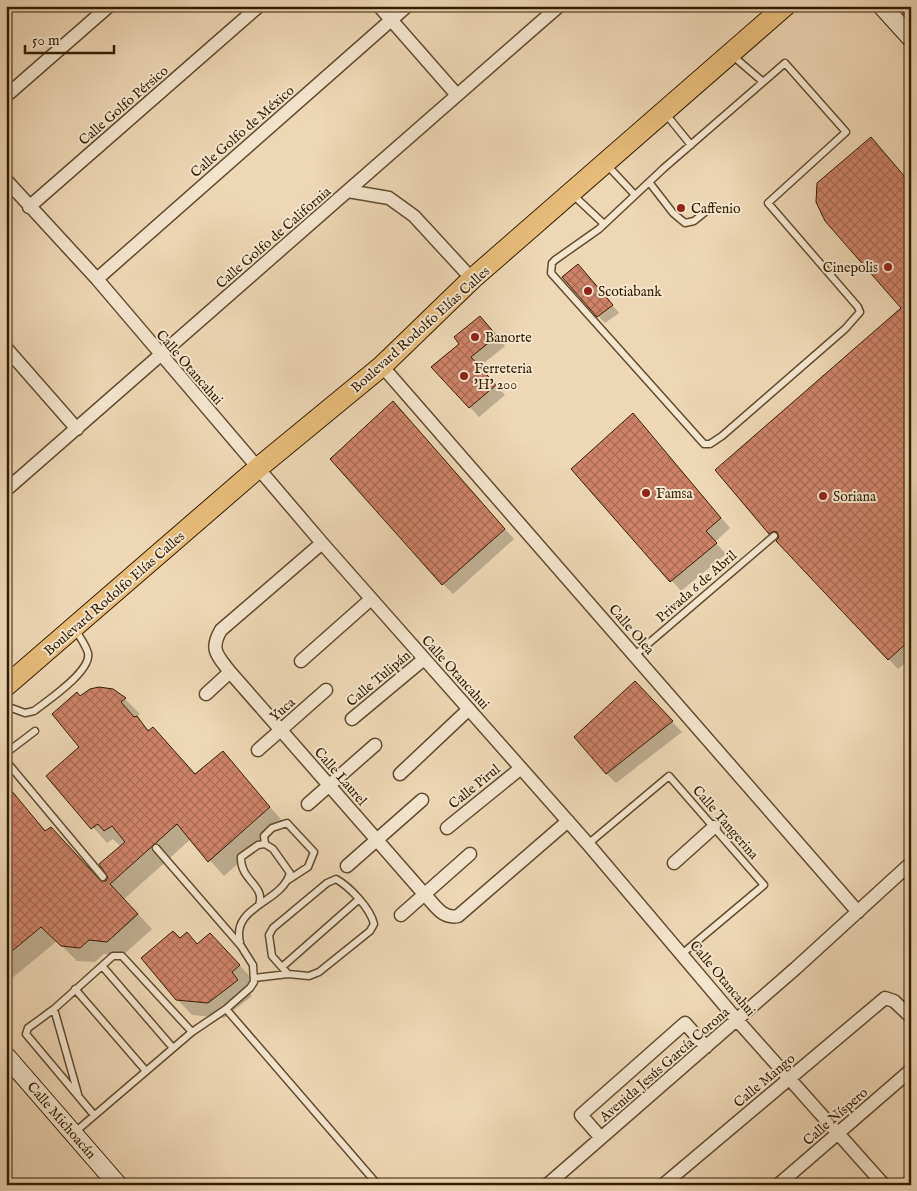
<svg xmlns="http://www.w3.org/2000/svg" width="917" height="1191" font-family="'IM FELL English',serif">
<defs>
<pattern id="building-cross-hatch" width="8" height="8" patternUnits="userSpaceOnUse" patternTransform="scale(1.25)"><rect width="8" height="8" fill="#ce8369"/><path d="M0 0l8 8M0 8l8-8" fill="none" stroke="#a86b54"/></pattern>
</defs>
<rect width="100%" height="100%" fill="#eed7b5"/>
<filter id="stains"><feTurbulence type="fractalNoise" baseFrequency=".004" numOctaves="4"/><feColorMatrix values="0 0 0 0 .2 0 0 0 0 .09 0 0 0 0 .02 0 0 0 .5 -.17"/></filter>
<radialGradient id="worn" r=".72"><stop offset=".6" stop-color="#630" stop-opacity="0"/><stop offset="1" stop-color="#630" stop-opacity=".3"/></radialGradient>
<path fill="#0003" d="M911,184V658L898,669L770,533L902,308L826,221L820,210L816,193Z
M585,273L619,313L605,323L598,316Z
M489,326L505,346L479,367L505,395L479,417L433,367Z
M403,413L514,539L453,594L443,584Z
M633,414L730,528L715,542L726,554L681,591L572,469Z
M107,689L125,699L140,714L136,717L150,731L153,728L196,775L223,753L284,823L224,876L191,839L124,899L152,929L122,956L104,954L95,962L77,961L57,941L6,983V787L47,832L101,883L108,882L121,847L113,839L107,843L47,776L81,747L80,697Z
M645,693L682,732L616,783L606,773Z
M180,940L198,945L225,949L254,981L246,988L252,996L224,1018L192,1015L177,999Z"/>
<path fill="url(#building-cross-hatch)" stroke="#331d00" d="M871,137L911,184V639L888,660L776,541L779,537L777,532L774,531L769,534L715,470L901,308L825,221L816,202L817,183Z
M578,264L613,305L597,317L562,277Z
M480,316L497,336L471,357L496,385L469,408L431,367L459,344L454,337Z
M393,401L505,529L442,585L330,459Z
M633,413L721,518L706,531L717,543L670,582L571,469Z
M635,681L673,721L606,774L574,737Z
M99,687L113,689L126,698L121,702L134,717L137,716L148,731L153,727L195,774L223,751L270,807L208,862L177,824L110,884L138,914L107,942L89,940L80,948L61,946L41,927L6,956V784L45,831L51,827L101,881H106L108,877L99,864L125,842L112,826L104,831L98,824L91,829L46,776L79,747L52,714L77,692L80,696L90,689Z
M173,931L180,938L187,932L197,944L210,933L240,965L232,972L238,980L208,1003L176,1000L141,958Z"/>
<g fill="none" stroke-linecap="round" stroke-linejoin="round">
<g stroke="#624c2d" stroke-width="9">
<path id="service" d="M733,56L762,81
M785,63L846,132L768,203L858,307L860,312L845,329L722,436L710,444H704L551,273L552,263L555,260L599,229L664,168Z
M665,113L691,145
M607,165L635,195
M649,182L673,213L685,223L694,221L704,213
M572,194L604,224
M635,655L774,536
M6,706L25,713L34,711C47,701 92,671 88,653C86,645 79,636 75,629
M6,753L35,731
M6,761L103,877
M265,844L264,836L272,828L287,823L314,852L308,867L288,880
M588,844L669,776L764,885L683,953
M240,942C231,906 282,903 290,873L273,849L265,844L258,845L241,857C240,881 266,885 259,905
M103,967L173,1048
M282,967L358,900
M254,978L288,974L309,976L319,972L370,931L374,924C370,908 350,887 336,879L327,883L273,928L269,935L272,956L288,974
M75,989L146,1071
M54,1009L78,1094
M226,1009L378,1185
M94,1115L26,1034L28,1028L54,1009L113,956H122L192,1032
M75,1132L192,1032L226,1009L250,988L254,982L253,965L241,946L156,848"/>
</g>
<g stroke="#624c2d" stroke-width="15">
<path id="minor" d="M379,6L457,95
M6,96L109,6
M6,180L97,279L322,543L588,844L737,1020L884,1185
M348,191L389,198L414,216L472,279
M29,207L259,6
M97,279L407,6
M6,348L77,429
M382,366L858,912
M6,490L559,6
M322,543L221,630C209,650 218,656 230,672L425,895C436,906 442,919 458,916L568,821
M301,661L371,599
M206,694L230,672
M352,719L424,659
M258,750L326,690
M400,774L469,709
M308,804L375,745
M447,828L521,768
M674,863L714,827
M347,866L422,800
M401,915L470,854
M601,1138L581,1115L685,1023L706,1047
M547,1185L796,968L911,863
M663,1185L885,998L894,1001L911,1017
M778,1185L911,1070"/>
</g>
<g stroke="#331d00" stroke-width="20">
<path id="secondary" d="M882,6L911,38
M910,6L911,7
M6,1056L118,1185"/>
</g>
<g stroke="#331d00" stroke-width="22">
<path id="primary" d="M6,686L258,468L382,366L472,279L785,6"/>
</g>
<use href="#service" stroke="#f4e5cf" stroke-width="6"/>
<use href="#minor" stroke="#f4e5cf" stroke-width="12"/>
<use href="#secondary" stroke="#f4e5cf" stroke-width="18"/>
<use href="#primary" stroke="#e7bc7a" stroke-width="20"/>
</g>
<g fill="#8f2418" stroke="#f4e5cf" stroke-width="2">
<circle cx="681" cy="208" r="5"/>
<circle cx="888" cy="267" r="5"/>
<circle cx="588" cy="291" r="5"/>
<circle cx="475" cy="337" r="5"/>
<circle cx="464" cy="376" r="5"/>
<circle cx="646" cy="493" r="5"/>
<circle cx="823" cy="496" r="5"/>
</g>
<g text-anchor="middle" stroke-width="4" stroke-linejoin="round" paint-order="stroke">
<g font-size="14" fill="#331d00" stroke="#f4e5cf">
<text transform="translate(123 105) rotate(-41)" y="5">Calle Golfo Pérsico</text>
<text transform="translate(242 131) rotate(-41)" y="5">Calle Golfo de México</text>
<text transform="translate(273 237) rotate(-41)" y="5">Calle Golfo de California</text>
<text transform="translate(420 329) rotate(-42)" y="5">Boulevard Rodolfo Elías Calles</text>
<text transform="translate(190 367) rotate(49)" y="5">Calle Otancahui</text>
<text transform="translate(696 586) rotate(-41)" y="5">Privada 6 de Abril</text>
<text transform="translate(114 593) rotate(-41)" y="5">Boulevard Rodolfo Elías Calles</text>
<text transform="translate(632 629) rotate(49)" y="5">Calle Olea</text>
<text transform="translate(456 672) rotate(48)" y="5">Calle Otancahui</text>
<text transform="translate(378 678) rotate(-40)" y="5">Calle Tulipán</text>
<text transform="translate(282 709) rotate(-41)" y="5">Yuca</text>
<text transform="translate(341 776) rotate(49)" y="5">Calle Laurel</text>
<text transform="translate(474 786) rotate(-39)" y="5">Calle Pirul</text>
<text transform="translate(726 822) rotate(49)" y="5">Calle Tangerina</text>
<text transform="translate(723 978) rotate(50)" y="5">Calle Otancahui</text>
<text transform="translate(664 1064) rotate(-41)" y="5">Avenida Jesús García Corona</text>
<text transform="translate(764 1080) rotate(-40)" y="5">Calle Mango</text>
<text transform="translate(835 1116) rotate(-41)" y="5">Calle Níspero</text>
<text transform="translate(62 1120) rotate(49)" y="5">Calle Michoacán</text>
</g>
<g font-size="14" fill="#331d00" stroke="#f4e5cf" text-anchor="start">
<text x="691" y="213">Caffenio</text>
<text x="878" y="272" text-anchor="end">Cinepolis</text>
<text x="598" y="296">Scotiabank</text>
<text x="485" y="342">Banorte</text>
<text x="474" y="373">Ferreteria<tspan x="474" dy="16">'H' 200</tspan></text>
<text x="656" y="498">Famsa</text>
<text x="833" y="501">Soriana</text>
</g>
</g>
<rect width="917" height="1191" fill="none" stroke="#eed7b5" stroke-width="25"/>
<rect x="8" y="8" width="902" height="1176" fill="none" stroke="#331d00" stroke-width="2.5"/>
<rect x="12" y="12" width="892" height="1166" fill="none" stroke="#331d00"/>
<path d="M25 45v8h89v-8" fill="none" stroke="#331d00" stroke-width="2.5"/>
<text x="32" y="45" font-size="15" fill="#331d00" stroke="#f4e5cf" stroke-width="4" paint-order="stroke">50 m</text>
<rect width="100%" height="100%" filter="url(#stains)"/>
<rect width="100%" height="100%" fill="url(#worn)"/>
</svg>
